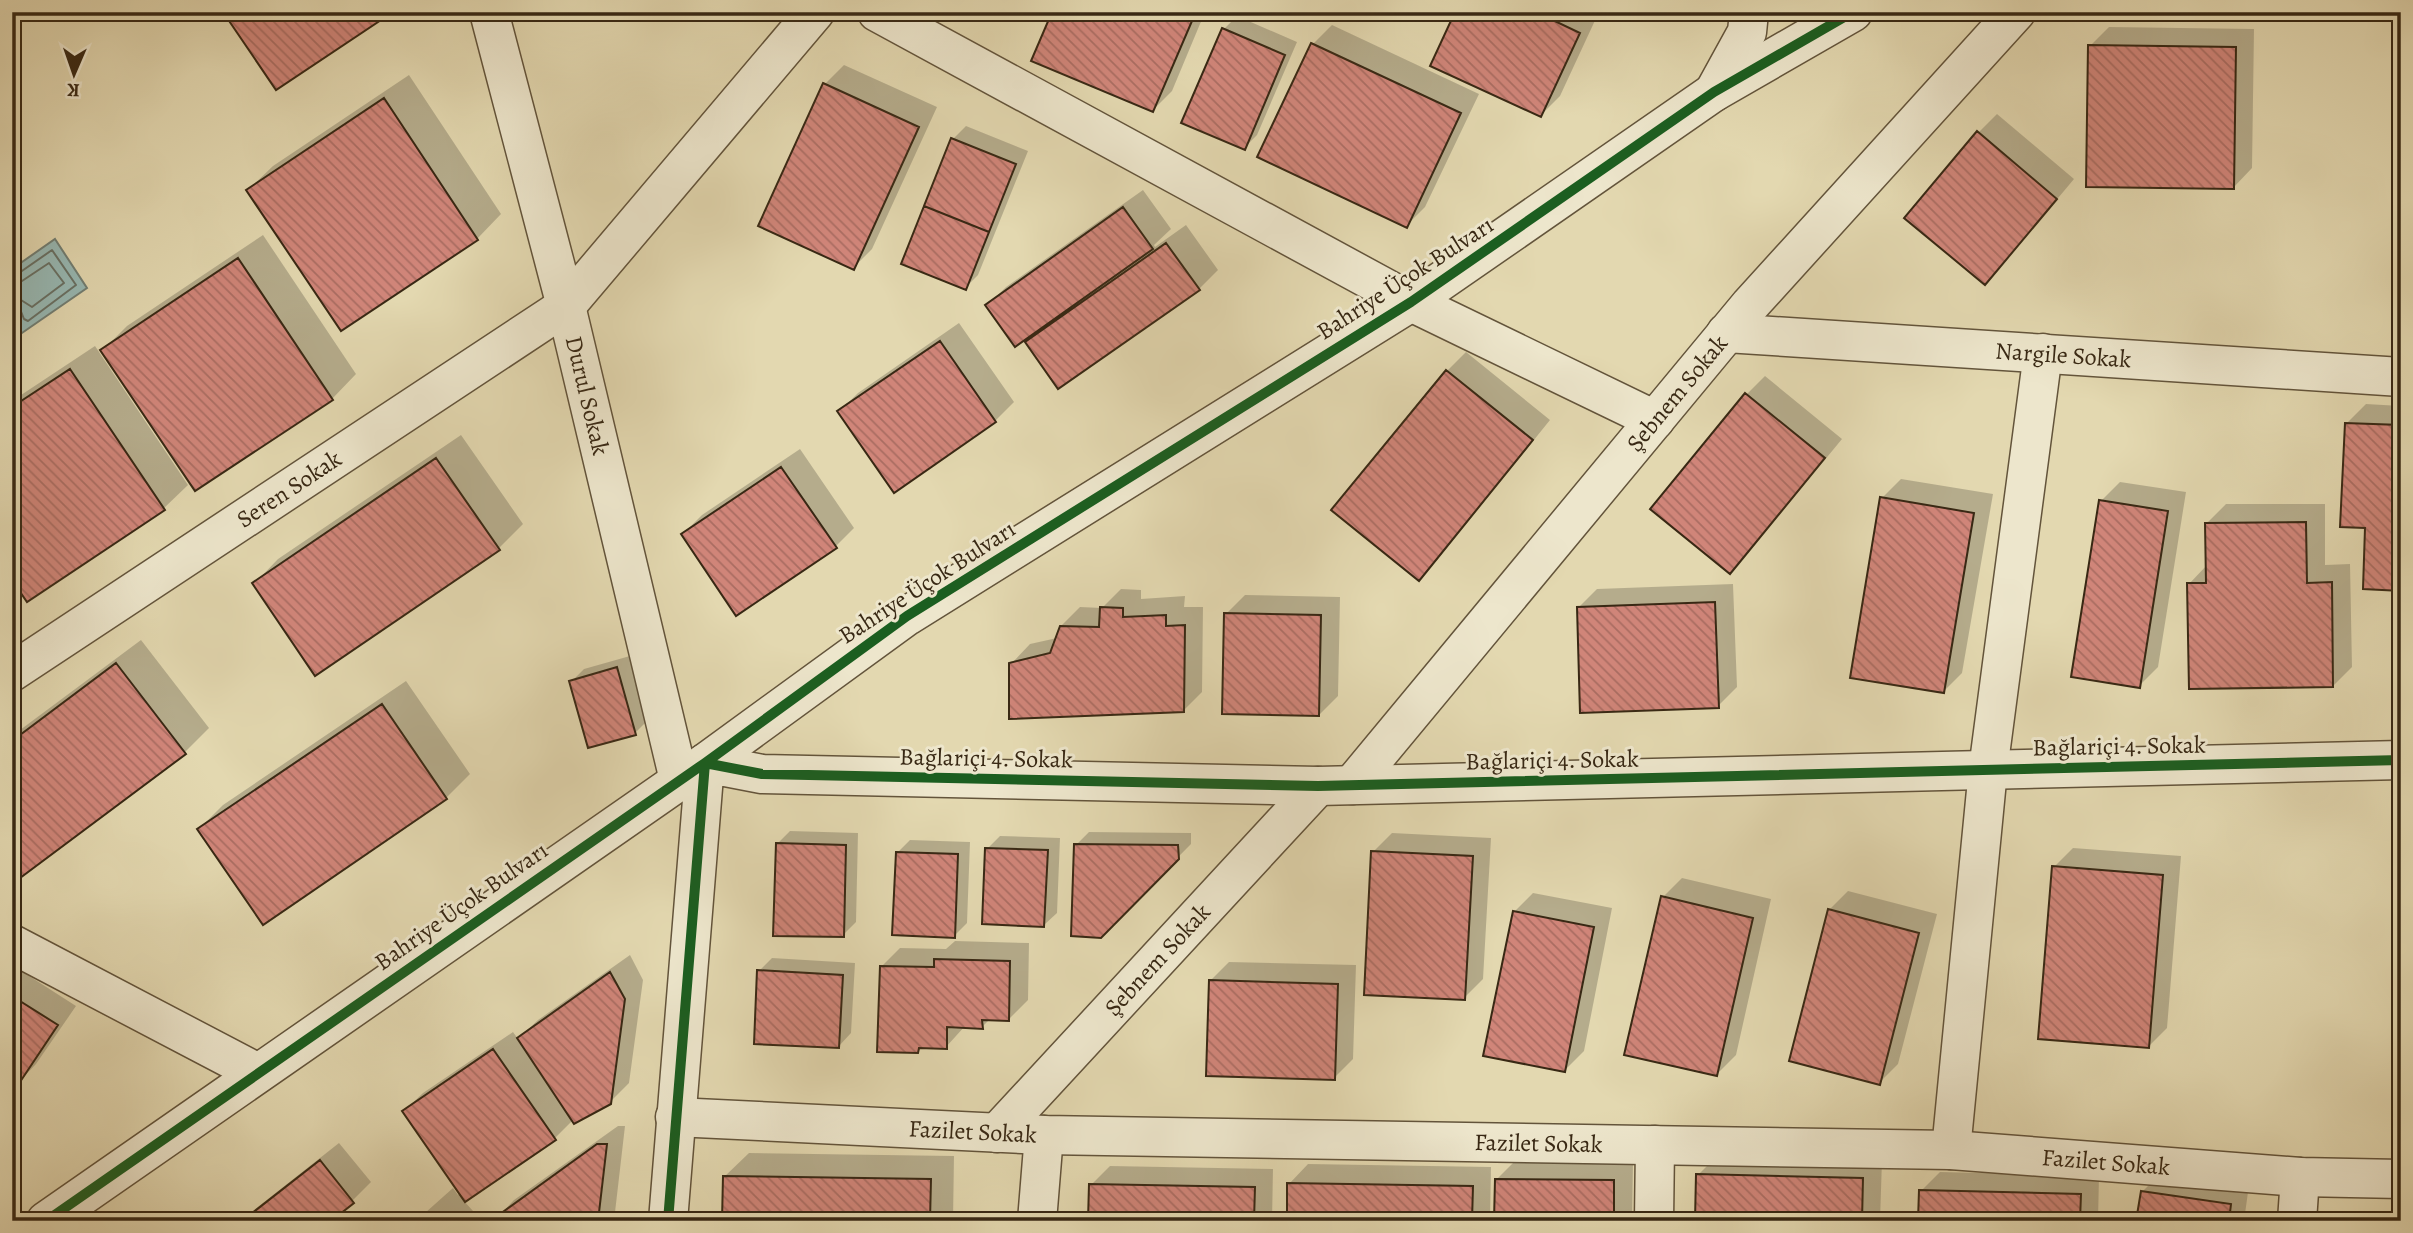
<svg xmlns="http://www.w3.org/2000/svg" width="2413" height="1233" font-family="Alegreya,serif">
<defs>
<pattern id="building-back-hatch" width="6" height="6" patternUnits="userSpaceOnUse" patternTransform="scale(1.75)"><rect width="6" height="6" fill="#d08579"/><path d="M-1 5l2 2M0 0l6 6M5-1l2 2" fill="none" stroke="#aa6d62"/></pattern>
</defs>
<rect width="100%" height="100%" fill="#e3d8b0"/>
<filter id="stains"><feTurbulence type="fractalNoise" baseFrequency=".00286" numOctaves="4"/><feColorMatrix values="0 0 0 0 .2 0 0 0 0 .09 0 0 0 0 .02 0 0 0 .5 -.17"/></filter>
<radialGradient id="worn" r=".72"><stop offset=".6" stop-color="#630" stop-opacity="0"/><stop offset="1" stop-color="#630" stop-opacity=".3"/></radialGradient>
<path fill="#97b8b3" stroke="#717e73" stroke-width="2" d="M55,239L87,288L19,335L12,328L16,316L12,312V269Z"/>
<path fill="#0003" d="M1054,12H1205L1172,91L1153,110Z
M1457,12H1595L1598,14L1560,96L1541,115Z
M1237,16L1297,42L1257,135L1244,148L1224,29Z
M1332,25L1479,94L1425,207L1406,226L1313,44Z
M2109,27L2254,29L2252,168L2233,188L2090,46Z
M844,65L937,107L872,249L853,268L825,84Z
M409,75L501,214L477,239L248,190L273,166Z
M1997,114L2074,179L2003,264L1984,283L1978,133Z
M966,126L1028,151L978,275L965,288L953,139Z
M1143,190L1171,229L1154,245L1155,247L1186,225L1218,270L1199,289L1027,342L1040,330L1038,328L988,305L1006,287Z
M263,235L356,374L332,399L103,350L127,326Z
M959,323L1014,402L995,421L839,412L858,393Z
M95,346L188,485L163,509L12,577V401Z
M1466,352L1550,420L1438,559L1419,578L1334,510L1447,371Z
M1765,376L1842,439L1748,553L1729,572L1746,395Z
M2366,404L2401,406V589L2367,527L2347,423Z
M461,435L523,524L498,549L254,584L278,559Z
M800,449L854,528L835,547L683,534L702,515Z
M1901,479L1993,494L1962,673L1943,692L1882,498Z
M2120,482L2186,492L2158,667L2139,686L2101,501Z
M2226,504H2325V565L2350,564L2352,667L2333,686L2189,584L2207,565V523Z
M1733,584L1737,687L1718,706L1578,608L1597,589Z
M1121,589L1141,590V599L1185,596L1184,607H1203L1202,692L1183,711L1011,664L1030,644L1057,638L1061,626L1080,607L1102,608Z
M1245,595L1340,597L1338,696L1319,715L1226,614Z
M141,640L209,728L185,752L12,882V736Z
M630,656L648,720L635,733L571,682L584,669Z
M406,681L470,774L446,798L199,829L223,805Z
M790,831L858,833L856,922L843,935L777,844Z
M1089,832L1191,833V844L1100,936L1076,845Z
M1392,833L1491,838L1483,979L1464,998L1373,852Z
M1000,836L1060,838L1057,913L1044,925L987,849Z
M910,840L970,842L967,923L954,936L897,853Z
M2073,848L2181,856L2167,1028L2148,1047L2054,867Z
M1682,878L1771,899L1736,1055L1717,1074L1663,897Z
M1848,891L1937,914L1898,1064L1879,1083L1829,910Z
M1533,893L1612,908L1584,1051L1565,1070L1514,912Z
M955,941L1029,943L1028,1000L1009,1019H990L982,1027L965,1026L946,1047H922L918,1051L881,967L900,948L946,949Z
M630,955L643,980L629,1083L610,1102L573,1120L555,1138L464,1201L482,1221H416L453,1188L458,1195L460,1193L404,1111L423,1093L513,1032L518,1039L538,1020Z
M772,958L855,963L851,1033L839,1046L759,971Z
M1229,962L1356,965L1353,1059L1334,1078L1210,981Z
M12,965L76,1006L36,1064L17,1084L12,1085Z
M618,1126H625L614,1221H498L496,1219L514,1200Z
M339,1143L371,1182L352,1201L328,1221H240Z
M749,1153L954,1156L953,1221H724V1177Z
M1717,1156L1882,1160L1880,1221H1696L1698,1175Z
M1516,1160L1633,1162L1632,1221H1496V1180Z
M1308,1164L1491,1167L1490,1221H1288L1289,1184Z
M1110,1166L1273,1169L1272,1221H1090L1091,1185Z
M1940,1172L2099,1176L2098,1221H1920L1921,1191Z
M2161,1173L2249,1185L2244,1221H2138L2142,1192Z
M2401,1202V1221H2385V1218Z"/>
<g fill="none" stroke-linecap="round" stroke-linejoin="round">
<path stroke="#687064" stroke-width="2" d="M12,274L19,273L52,250L76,285L28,321L24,319L20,309L12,307
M12,283L22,281L49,263L64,283L32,307L21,300L12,298"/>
</g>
<path fill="url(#building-back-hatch)" stroke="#382814" stroke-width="2" d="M223,12H393L276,90Z
M1052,12H1170L1192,21L1153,112L1031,61Z
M1455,12H1536L1580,33L1541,117L1430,66Z
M1222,28L1285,55L1245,150L1181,123Z
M1311,43L1461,113L1407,228L1257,157Z
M2088,45L2236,47L2234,189L2086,187Z
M823,83L919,127L854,270L758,226Z
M384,98L478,240L341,331L246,190Z
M1977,131L2057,199L1985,285L1904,218Z
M951,138L1016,164L989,232L924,206Z
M924,206L989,232L966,290L901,264Z
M1123,207L1153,249L1015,347L985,305Z
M1166,243L1200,290L1058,389L1025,342Z
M238,258L333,400L195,491L100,350Z
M940,341L996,422L894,493L837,411Z
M70,369L165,510L27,602L12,580V407Z
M1446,370L1533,440L1419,581L1331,510Z
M1745,393L1825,458L1730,574L1650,509Z
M2345,423L2401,425V591L2363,589L2365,528L2340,527Z
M436,458L500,550L315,676L252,583Z
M781,467L837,548L736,616L681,534Z
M1880,497L1974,513L1944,693L1850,678Z
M2099,500L2168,511L2140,688L2071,677Z
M2306,522L2307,583L2332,582L2333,687L2189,689L2187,583H2206L2205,523Z
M1715,602L1719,708L1580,713L1577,607Z
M1100,607L1123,608V617L1166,615V626L1185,625L1184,712L1009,719V663L1050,653L1060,626L1099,627Z
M1224,613L1321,615L1319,716L1222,714Z
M116,663L186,754L12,884V741Z
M617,667L636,735L588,748L569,681Z
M382,704L447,799L263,925L197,829Z
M776,843L846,845L844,937L773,936Z
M1074,844L1178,845L1179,859L1101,938L1071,936Z
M985,848L1048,850L1044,927L982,924Z
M1371,851L1473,856L1465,1000L1364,995Z
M896,852L958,854L955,938L892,935Z
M2052,866L2163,875L2149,1048L2038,1039Z
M1661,896L1753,918L1717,1076L1624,1055Z
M1828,909L1919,933L1880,1085L1789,1061Z
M1513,911L1594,927L1565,1072L1483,1056Z
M934,959L1010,961L1009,1021L982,1020L983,1029L947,1027V1049L919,1048L918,1053L877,1052L880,966L934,967Z
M757,970L843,975L839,1048L754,1044Z
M610,972L625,999L611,1104L574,1124L517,1038Z
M1209,980L1338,984L1335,1080L1206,1076Z
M12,996L58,1025L18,1085L12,1087Z
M493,1049L556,1140L465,1202L402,1111Z
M597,1144H607L598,1221H495L493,1219Z
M320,1160L354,1203L331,1221H242Z
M1696,1174L1863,1178L1862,1221H1695Z
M723,1176L931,1179L930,1221H722Z
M1495,1179L1614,1180V1221H1494Z
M1287,1183L1473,1186L1472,1221H1287Z
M1089,1184L1255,1187L1254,1221H1088Z
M1919,1190L2081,1194L2080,1221H1918Z
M2141,1191L2231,1204L2229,1221H2136Z"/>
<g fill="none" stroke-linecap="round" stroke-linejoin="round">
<g stroke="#63543b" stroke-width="41">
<g id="minor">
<path id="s1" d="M489,12L566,306L679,780"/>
<path d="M877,12L1411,302L1655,420"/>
<path d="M1714,92L1747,32L1749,12"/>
<path id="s2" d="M1726,333L2401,377"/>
<path id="s3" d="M12,672L566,306L815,12"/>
<path id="s4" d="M1352,785L1750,305L2016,12"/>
<path d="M12,944L258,1073"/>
<path id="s5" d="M675,1117L1044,1135L1951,1150L2300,1177L2401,1179"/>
<path id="s6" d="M997,1133L1318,786"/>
<path d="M1951,1150L1988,770L2043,353"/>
<path d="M46,1221L705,763L907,616L1411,302L1714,92L1853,12"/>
<path d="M668,1221L705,763L762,774L1318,786L2401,760"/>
<path d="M1037,1221L1044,1135"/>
<path d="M1654,1221L1655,1145"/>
<path d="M2297,1221L2300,1177"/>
</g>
</g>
<use href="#minor" stroke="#ede6cc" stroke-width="38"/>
<g stroke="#ede6cc" stroke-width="15">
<path id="cycleway" d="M46,1221L705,763L907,616L1411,302L1714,92L1853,12
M668,1221L705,763L762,774L1318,786L2401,760"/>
</g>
<use href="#cycleway" stroke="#1b5e20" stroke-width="10"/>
</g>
<g text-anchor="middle" stroke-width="6" stroke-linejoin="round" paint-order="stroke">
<g font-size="24" fill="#382814" stroke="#ede6cc">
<text transform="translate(1405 278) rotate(-33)" y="8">Bahriye Üçok Bulvarı</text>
<text dy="8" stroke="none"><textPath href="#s2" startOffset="338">Nargile Sokak</textPath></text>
<text dy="8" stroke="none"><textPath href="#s4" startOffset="509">Şebnem Sokak</textPath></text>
<text dy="8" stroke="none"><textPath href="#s1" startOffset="396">Durul Sokak</textPath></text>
<text dy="8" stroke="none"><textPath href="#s3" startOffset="332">Seren Sokak</textPath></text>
<text transform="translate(927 582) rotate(-33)" y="8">Bahriye Üçok Bulvarı</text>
<text transform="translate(2119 746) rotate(-1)" y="8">Bağlariçi 4. Sokak</text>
<text transform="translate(986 758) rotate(1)" y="8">Bağlariçi 4. Sokak</text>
<text transform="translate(1552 760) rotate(-1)" y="8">Bağlariçi 4. Sokak</text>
<text transform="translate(461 906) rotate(-35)" y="8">Bahriye Üçok Bulvarı</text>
<text dy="8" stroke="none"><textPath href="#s6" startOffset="236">Şebnem Sokak</textPath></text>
<text dy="8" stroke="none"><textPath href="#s5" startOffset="298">Fazilet Sokak</textPath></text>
<text dy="8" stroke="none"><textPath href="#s5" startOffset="864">Fazilet Sokak</textPath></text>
<text dy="8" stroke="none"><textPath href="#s5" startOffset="1432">Fazilet Sokak</textPath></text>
</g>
</g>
<rect width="2413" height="1233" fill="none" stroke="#e3d8b0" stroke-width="42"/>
<rect x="14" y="14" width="2385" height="1205" fill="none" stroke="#382814" stroke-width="3.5"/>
<rect x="21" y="21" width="2371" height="1191" fill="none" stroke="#382814" stroke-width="2"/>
<g transform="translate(74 74) rotate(182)" stroke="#ede6cc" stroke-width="5" paint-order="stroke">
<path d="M0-5L12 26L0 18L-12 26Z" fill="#382814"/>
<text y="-10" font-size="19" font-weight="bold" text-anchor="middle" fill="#382814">K</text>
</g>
<rect width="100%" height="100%" filter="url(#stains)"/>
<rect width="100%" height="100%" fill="url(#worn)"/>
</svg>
